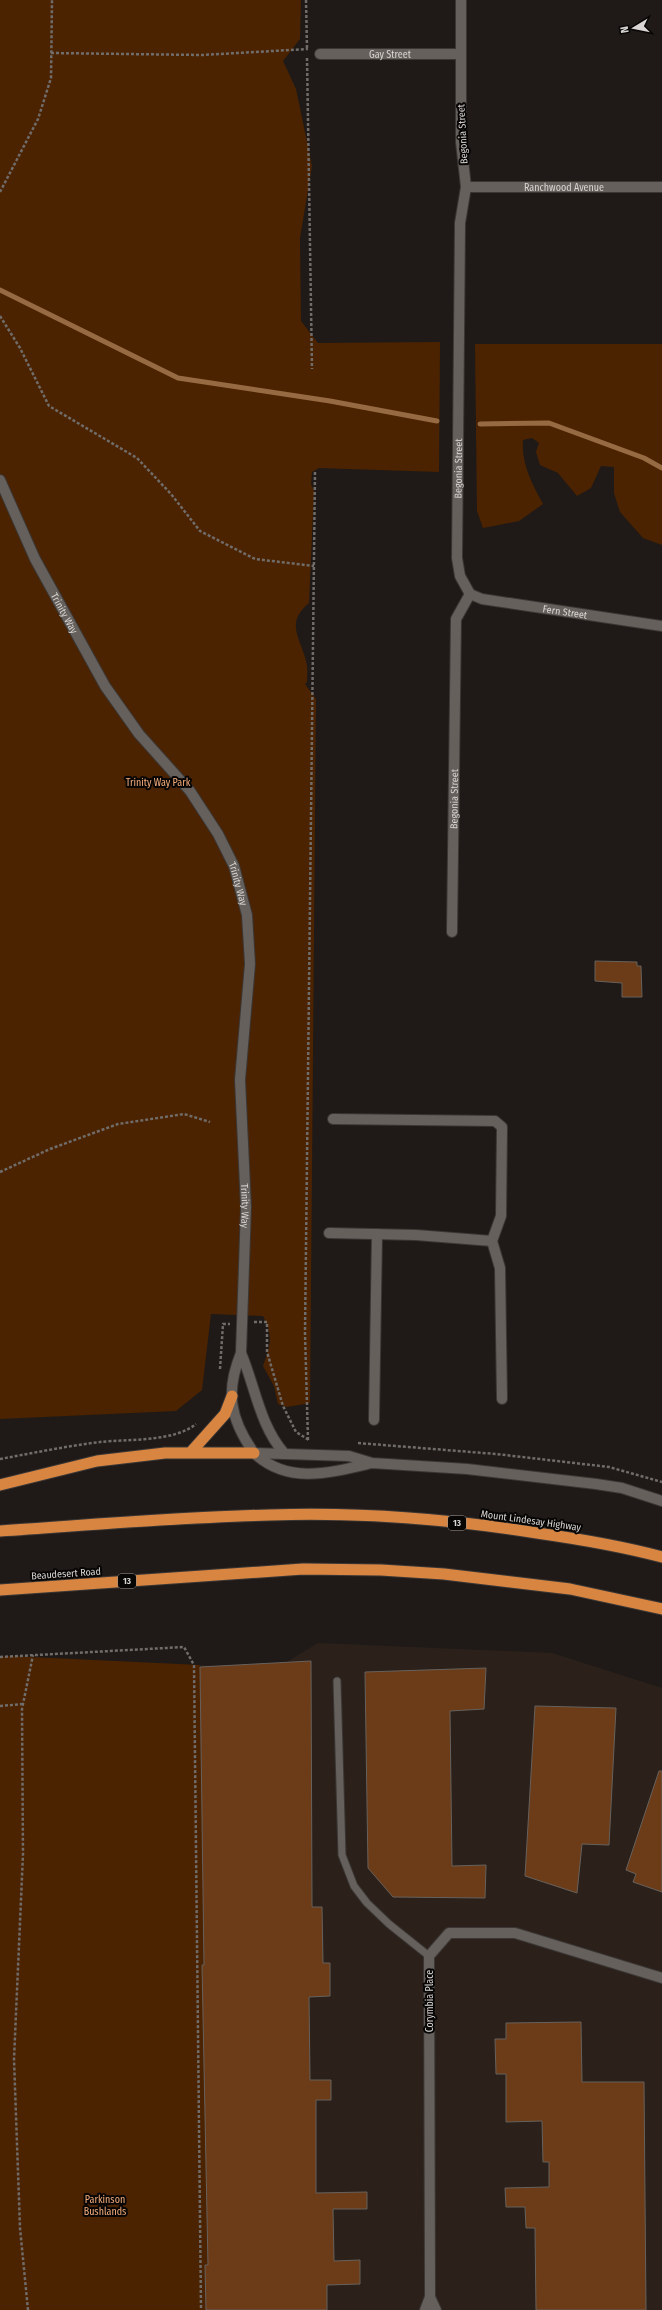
<svg xmlns="http://www.w3.org/2000/svg" width="662" height="2310" font-family="'Fira Sans Condensed',sans-serif">
<rect width="100%" height="100%" fill="#1f1a17"/>
<path fill="#2b211a" d="M318,1643L552,1653L662,1688V2310H211L200,1665L277,1668Z"/>
<path fill="#4c2300" d="M0,0H301L300,39L283,61L296,89L312,166L300,238L301,321L318,343L440,342L439,472L319,468L312,472L311,484L314,491L309,603C285,623 300,637 306,661C308,667 307,676 307,682L305,684L316,699L310,1403L287,1407L278,1404L274,1386L263,1366C270,1345 274,1337 263,1316L211,1314L202,1390L176,1411L0,1419Z
M475,344H662V545L643,538L620,512L614,493V467L601,466L591,488L577,496L558,473L540,465L536,452L539,443L532,438L523,440C521,463 532,484 543,504L519,521L483,528L477,511Z
M9,1656L200,1665L211,2310H0V1657Z"/>
<g fill="none" stroke-linecap="round" stroke-linejoin="round">
<path stroke="#966b43" stroke-width="5" d="M0,290L178,378L330,401L437,421
M480,424L549,423L644,458L662,468"/>
</g>
<path fill="#6b3c17" stroke="#67615d" d="M595,961L637,962V966H641L642,997H622V983L595,981Z
M311,1661L312,1907H322L323,1963H330V1996L309,1997L310,2080H331V2100H316V2193L367,2192V2209H333L334,2261L360,2260V2284L327,2285V2310H206L205,2265H208L202,1965H204L200,1667Z
M486,1668L484,1709L450,1711L452,1866L486,1865L485,1898L393,1897L368,1868L365,1672Z
M535,1706L616,1708L609,1845L582,1844L577,1893L525,1876Z
M659,1771H662V1892L633,1882L636,1874L626,1870Z
M581,2022L582,2082H644L646,2310H536L535,2228H526L525,2207H506L505,2188L549,2187V2162H543L542,2121L506,2122V2074H496L495,2039H506V2023Z"/>
<g fill="none" stroke-linecap="round" stroke-linejoin="round">
<g stroke="#3b3735" stroke-width="9">
<path id="service" d="M337,1681L342,1855L354,1886L367,1903L389,1924L429,1956"/>
</g>
<g stroke="#3b3735" stroke-width="12">
<g id="minor">
<path id="s1" d="M320,54H461"/>
<path id="s2" d="M466,187H662"/>
<path id="s3" d="M0,480L35,559L105,686L139,734L190,791L218,834L234,866L247,915L250,964L240,1080L246,1207L241,1353C225,1392 230,1419 254,1453"/>
<path id="s4" d="M470,594L482,599L662,626"/>
<path id="s5" d="M452,932L456,619L470,594L460,576L457,558L460,223L466,187L461,142V0"/>
<path d="M333,1119L495,1121L502,1127L501,1216L492,1241L500,1268L502,1399"/>
<path d="M329,1233L416,1235L492,1241"/>
<path d="M241,1353C255,1386 260,1426 284,1453"/>
<path d="M374,1420L377,1234"/>
<path d="M430,2297L436,2310"/>
<path d="M425,2310L430,2297L429,1956L449,1933H515L662,1978"/>
</g>
</g>
<g stroke="#3b3735" stroke-width="12">
<path id="tertiary" d="M254,1453L349,1456L372,1463L467,1469L596,1484L622,1488L662,1501
M254,1453C288,1485 330,1473 372,1463"/>
</g>
<g stroke="#3b3735" stroke-width="13">
<path id="trunk" d="M191,1452L225,1414L232,1396
M0,1485L97,1461L165,1453H254
M0,1531C90,1525 180,1517 270,1515C360,1512 449,1519 537,1533C579,1539 621,1546 662,1557
M0,1590L303,1569L381,1570L444,1574L570,1589L662,1609"/>
</g>
<path stroke="#706c69" stroke-width="2.5" stroke-dasharray="3 2" stroke-linecap="butt" d="M306,0L307,49
M51,53L202,55L308,49
M307,58L312,369
M0,192L38,119L51,78L52,0
M0,316L20,348L49,406L137,458L171,494L200,531L255,559L314,566
M0,1172L50,1149L118,1124L184,1114L210,1122
M254,1322H267V1352L283,1406L296,1432L309,1440
M220,1369L223,1324H230
M308,1440L305,1333L315,471
M358,1443L496,1454L609,1467L662,1482
M0,1459C33,1453 67,1446 100,1442C128,1439 174,1442 196,1424
M0,1657L184,1647L194,1665L201,2310
M0,1706L23,1704
M28,2310L20,2228L14,2059L23,1854L22,1709L33,1655"/>
<use href="#service" stroke="#65605c" stroke-width="7"/>
<use href="#minor" stroke="#65605c" stroke-width="10"/>
<use href="#tertiary" stroke="#65605c" stroke-width="10"/>
<use href="#trunk" stroke="#d88542" stroke-width="11"/>
</g>
<g text-anchor="middle" stroke-width="4" stroke-linejoin="round" paint-order="stroke">
<g fill="#070605" stroke="#999794" stroke-width="1">
<rect x="448" y="1516" width="18" height="14" rx="3"/>
<rect x="118" y="1574" width="18" height="14" rx="3"/>
</g>
<g font-size="9" font-weight="bold" fill="#d8d5d2">
<text x="457" y="1526">13</text>
<text x="127" y="1584">13</text>
</g>
<g font-size="10" fill="#d8d5d2" stroke="#070605">
<text dy="4" stroke="none"><textPath href="#s1" startOffset="70">Gay Street</textPath></text>
<text transform="translate(462 134) rotate(-93)" y="4">Begonia Street</text>
<text dy="4" stroke="none"><textPath href="#s2" startOffset="98">Ranchwood Avenue</textPath></text>
<text dy="4" stroke="none"><textPath href="#s5" startOffset="470">Begonia Street</textPath></text>
<text dy="4" stroke="none"><textPath href="#s4" startOffset="97">Fern Street</textPath></text>
<text dy="4" stroke="none"><textPath href="#s3" startOffset="148">Trinity Way</textPath></text>
<text dy="4" stroke="none"><textPath href="#s5" startOffset="133">Begonia Street</textPath></text>
<text dy="4" stroke="none"><textPath href="#s3" startOffset="472">Trinity Way</textPath></text>
<text dy="4" stroke="none"><textPath href="#s3" startOffset="796">Trinity Way</textPath></text>
<text transform="translate(531 1520) rotate(8)" y="4">Mount Lindesay Highway</text>
<text transform="translate(66 1573) rotate(-4)" y="4">Beaudesert Road</text>
<text transform="translate(429 2001) rotate(-90)" y="4">Corymbia Place</text>
</g>
<g font-size="10" fill="#f5ad7b" stroke="#070605">
<text x="158" y="786">Trinity Way Park</text>
<text x="105" y="2203">Parkinson<tspan x="105" dy="12">Bushlands</tspan></text>
</g>
</g>
<g transform="translate(634 28) rotate(260)" stroke="#070605" stroke-width="3" paint-order="stroke">
<path d="M0-3L7 15L0 10L-7 15Z" fill="#d8d5d2"/>
<text y="-6" font-size="11" font-weight="bold" text-anchor="middle" fill="#d8d5d2">N</text>
</g>
</svg>
